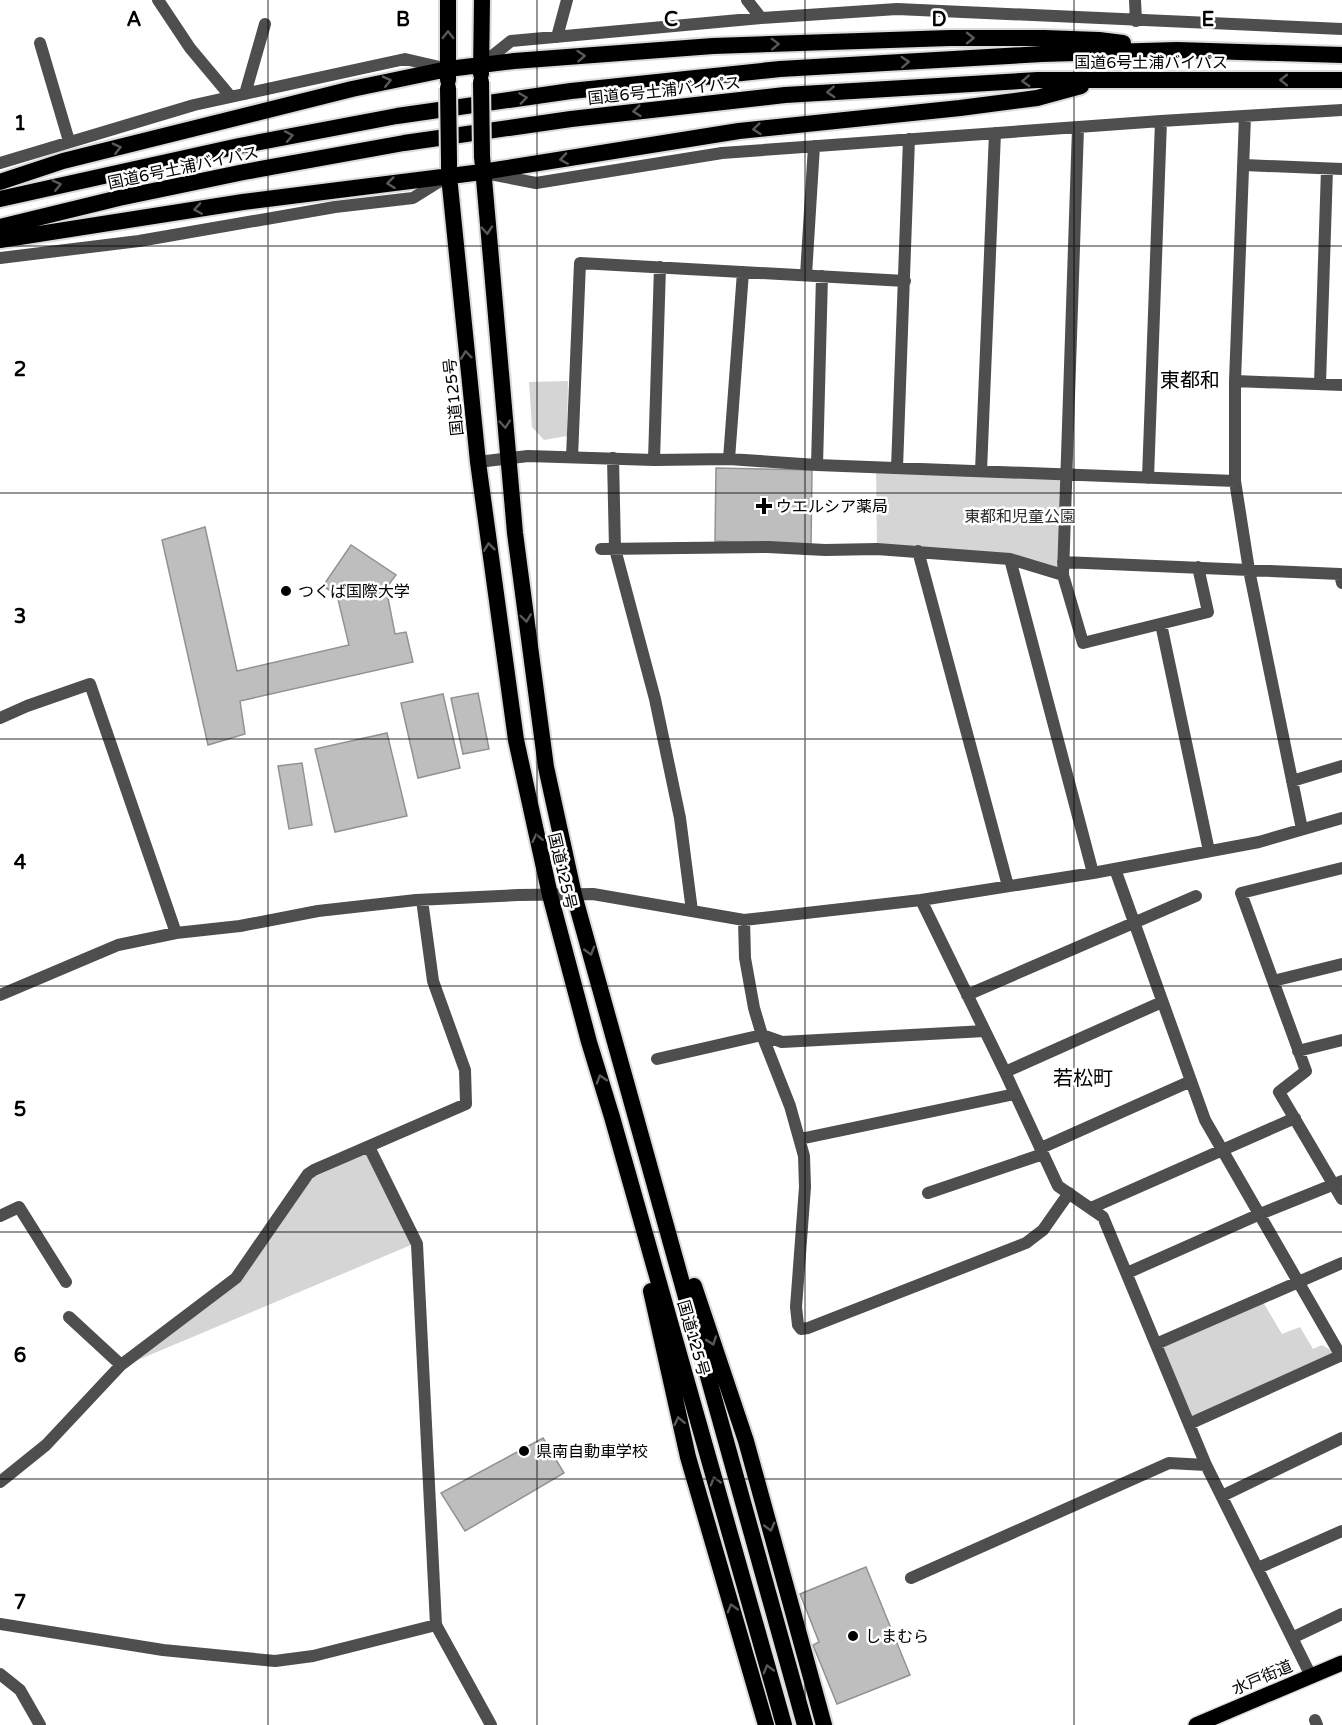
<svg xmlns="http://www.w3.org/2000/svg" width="1342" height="1725" font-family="'Varela Round','Noto Sans JP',sans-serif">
<rect width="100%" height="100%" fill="#fff"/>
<path fill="#d5d5d5" d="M568,381L567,436L544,440L532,427L529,382Z
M876,467L1066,475L1063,575L1010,559L877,549Z
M368,1152L411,1245L126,1365L240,1282L312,1178Z
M1263,1302L1282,1334L1300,1327L1313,1349L1322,1345L1336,1353L1191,1420L1162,1346Z"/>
<path fill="#bebebe" stroke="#929292" stroke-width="1.5" d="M716,468L812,470L811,546L715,541Z
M205,527L237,671L349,645L337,595L323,586L351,545L396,575L386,588L395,634L406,632L413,662L240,701L245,734L208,745L162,540Z
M478,693L489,749L463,754L451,698Z
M443,694L460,768L418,778L401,703Z
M387,733L407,816L335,832L315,749Z
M302,763L312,825L289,829L278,766Z
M543,1438L564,1473L465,1531L441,1493Z
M866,1567L910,1675L837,1704L813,1645L819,1642L800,1594Z"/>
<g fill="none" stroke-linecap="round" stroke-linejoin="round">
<g stroke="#dbdbdb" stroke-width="18">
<path id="primary" d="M1196,1725L1342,1663"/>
</g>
<g stroke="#dbdbdb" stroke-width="20">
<path id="trunk" d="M481,74L482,0
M448,80V0
M482,156L515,533L546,767L574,895L805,1725
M449,161V176L478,462L516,740L550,895L589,1042L612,1117L784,1725
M0,182L63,161L352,89L448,69L514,61L713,46L950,38H1044L1099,40L1123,43
M0,199L239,146L397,116L571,91L780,69L1042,54L1177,50L1342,55
M0,227L119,198L244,172L404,143L571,119L785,95L1038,80H1342
M0,240L243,202L482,172L739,131L960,108L1037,98L1081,86
M694,1286L746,1441L824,1725
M651,1291L688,1457L766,1725"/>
</g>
<path stroke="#4e4e4e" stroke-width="12" d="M158,0L190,48L231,97
M747,0L761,18
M1135,0L1136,21
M557,37L567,0
M40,43L69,141
M481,65L511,41L761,18L897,9L1342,29
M245,94L265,24
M1245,116L1235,381V481L1249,570L1302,829
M0,163L194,105L405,59L444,68
M1244,165L1342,169
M490,174L536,183L722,153L1161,121L1342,110
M0,258L139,241L335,207L413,198L445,178
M806,275L814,146
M1235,381L1342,385
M1320,384L1327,169
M572,457L580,263L905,281
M613,458L615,549L655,699L680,818L692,911
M729,459L743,272
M654,460L660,267
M478,462L528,456L654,460L729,459L817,465L1235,481
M817,465L822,276
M897,468L909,139
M981,471L995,133
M1148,478L1161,121
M601,549L768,547L825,550L877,549L1010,559L1063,575L1078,128
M918,551L1008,886
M1010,559L1093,873
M1063,562L1340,574L1342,583
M1063,575L1083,643L1208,612L1198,567
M1161,624L1209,851
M0,718L27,706L90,684L176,933L240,926L318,911L416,900L518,895L593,894L744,920L921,900L1093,873L1259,842L1342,818
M1292,781L1342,766
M1342,868L1241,893L1306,1071L1279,1092L1342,1199
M1115,869L1205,1120L1341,1356
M921,900L1005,1072L1058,1186L1103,1217L1206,1465L1311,1676
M744,920L745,958L754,1008L762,1035L790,1106L804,1156L805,1187L796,1307L798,1325L801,1329L808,1328L1026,1243L1043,1230L1069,1193
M1273,981L1342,964
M0,995L118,945L176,933
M967,995L1196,896
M1298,1051L1342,1040
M657,1059L762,1035L782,1042L985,1031
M1005,1072L1162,1002
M800,1139L1015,1094
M1041,1148L1191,1081
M928,1193L1043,1154
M1091,1208L1295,1118
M0,1216L19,1207L66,1282
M1127,1273L1260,1214L1342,1181
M69,1317L121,1365
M1156,1344L1342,1263
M1189,1424L1342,1355
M0,1482L46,1445L121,1365L236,1278L308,1174L314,1170L466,1104L465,1070L433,981L422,900
M1222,1496L1342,1438
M1258,1568L1342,1531
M911,1578L1169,1463L1206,1465
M0,1624L163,1650L275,1661L313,1656L436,1625L417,1244L369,1147
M1292,1638L1342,1614
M0,1674L20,1690L40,1725
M1315,1720L1317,1725"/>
<path stroke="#4e4e4e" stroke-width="12" d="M436,1625L491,1725"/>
<use href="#primary" stroke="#000" stroke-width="15"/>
<use href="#trunk" stroke="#000" stroke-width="16"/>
<g stroke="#dbdbdb" stroke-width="20" stroke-linecap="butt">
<path id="trunk-bridge" d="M481,82L482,156
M448,88L449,161"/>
</g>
<use href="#trunk-bridge" stroke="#000" stroke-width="16"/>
</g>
<defs><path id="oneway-chevron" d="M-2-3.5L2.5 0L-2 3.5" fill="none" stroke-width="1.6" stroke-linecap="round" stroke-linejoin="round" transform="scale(1.5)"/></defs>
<g stroke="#595959">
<use href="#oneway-chevron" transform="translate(448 35) rotate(-90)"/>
<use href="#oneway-chevron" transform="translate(970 38)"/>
<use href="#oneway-chevron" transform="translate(775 44) rotate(-2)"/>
<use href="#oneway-chevron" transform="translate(581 56) rotate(-4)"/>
<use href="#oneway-chevron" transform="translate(905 62) rotate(-3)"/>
<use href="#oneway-chevron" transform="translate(1284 80) rotate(-180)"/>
<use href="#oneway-chevron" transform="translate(387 81) rotate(-13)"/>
<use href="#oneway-chevron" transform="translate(1026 81) rotate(177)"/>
<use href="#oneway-chevron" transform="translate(831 92) rotate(177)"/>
<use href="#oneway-chevron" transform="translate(523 98) rotate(-8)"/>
<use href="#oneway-chevron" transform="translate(637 111) rotate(174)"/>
<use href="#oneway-chevron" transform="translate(757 129) rotate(174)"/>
<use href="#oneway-chevron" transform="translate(289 136) rotate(-11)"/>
<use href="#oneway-chevron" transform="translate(117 148) rotate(-14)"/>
<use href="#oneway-chevron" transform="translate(564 159) rotate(171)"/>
<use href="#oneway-chevron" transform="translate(391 183) rotate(173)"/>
<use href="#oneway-chevron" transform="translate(57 185) rotate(-13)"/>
<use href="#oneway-chevron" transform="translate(198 209) rotate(171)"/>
<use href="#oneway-chevron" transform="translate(487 230) rotate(85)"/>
<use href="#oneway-chevron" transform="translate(466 355) rotate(-96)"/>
<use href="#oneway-chevron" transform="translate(505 424) rotate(85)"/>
<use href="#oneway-chevron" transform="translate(489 547) rotate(-97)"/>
<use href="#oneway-chevron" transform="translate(526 618) rotate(82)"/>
<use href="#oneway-chevron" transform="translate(537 838) rotate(-102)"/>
<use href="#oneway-chevron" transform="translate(590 951) rotate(74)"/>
<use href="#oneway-chevron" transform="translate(601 1079) rotate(-107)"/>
<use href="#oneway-chevron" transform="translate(712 1341) rotate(71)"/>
<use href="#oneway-chevron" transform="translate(679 1421) rotate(-102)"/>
<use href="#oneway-chevron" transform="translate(715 1481) rotate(-106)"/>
<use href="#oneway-chevron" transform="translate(770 1527) rotate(75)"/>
<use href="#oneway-chevron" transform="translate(732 1608) rotate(-106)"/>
<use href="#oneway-chevron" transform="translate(768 1669) rotate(-106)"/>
</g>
<path fill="none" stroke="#000" stroke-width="1.5" stroke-opacity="0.55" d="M268,0V1725M537,0V1725M805,0V1725M1074,0V1725M0,246H1342M0,493H1342M0,739H1342M0,986H1342M0,1232H1342M0,1479H1342"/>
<g fill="#000" stroke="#fff" stroke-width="2">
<path d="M761 497h6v6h6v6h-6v6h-6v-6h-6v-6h6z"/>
<circle cx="286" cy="591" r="6"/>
<circle cx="524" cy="1451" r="6"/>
<circle cx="853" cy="1636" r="6"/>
</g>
<g text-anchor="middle" stroke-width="5" stroke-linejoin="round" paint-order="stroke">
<g font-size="16" fill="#000" stroke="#fff">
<text x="1151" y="68">国道6号土浦バイパス</text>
<text transform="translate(664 90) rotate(-6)" y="6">国道6号土浦バイパス</text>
<text transform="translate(183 167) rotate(-12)" y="6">国道6号土浦バイパス</text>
<text transform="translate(453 397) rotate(-96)" y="6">国道125号</text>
<text transform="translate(563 871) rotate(77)" y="6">国道125号</text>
<text transform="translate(694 1338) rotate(74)" y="6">国道125号</text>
<text transform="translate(1262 1677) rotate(-23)" y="6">水戸街道</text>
</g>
<g font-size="16" fill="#000" stroke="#fff" text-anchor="start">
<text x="776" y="512">ウエルシア薬局</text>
<text x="298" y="597">つくば国際大学</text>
<text x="536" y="1457">県南自動車学校</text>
<text x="865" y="1642">しまむら</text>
</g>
<g font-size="16" fill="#2c2c2c" stroke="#fff">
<text x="1020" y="522">東都和児童公園</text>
</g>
<g font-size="20" fill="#000" stroke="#fff">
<text x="1190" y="387">東都和</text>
<text x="1083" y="1085">若松町</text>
</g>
</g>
<g font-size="20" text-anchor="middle" font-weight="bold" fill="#000" stroke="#fff" stroke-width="5" stroke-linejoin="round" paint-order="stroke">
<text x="134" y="26">A</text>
<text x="403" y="26">B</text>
<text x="671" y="26">C</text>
<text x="939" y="26">D</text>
<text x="1208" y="26">E</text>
<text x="20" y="130">1</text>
<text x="20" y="376">2</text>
<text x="20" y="623">3</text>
<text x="20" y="869">4</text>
<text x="20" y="1116">5</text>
<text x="20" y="1362">6</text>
<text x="20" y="1609">7</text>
</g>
</svg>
